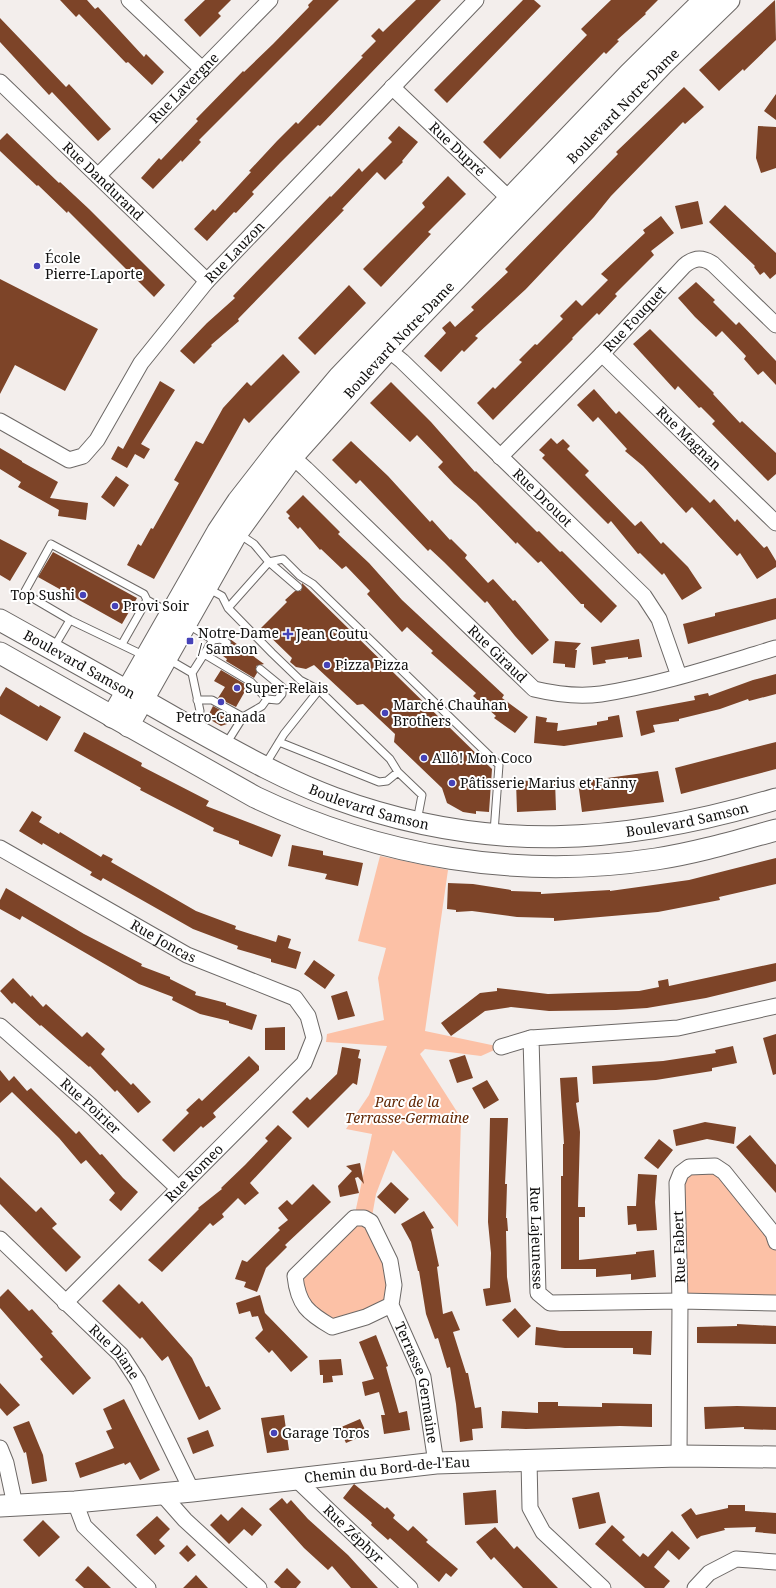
<svg xmlns="http://www.w3.org/2000/svg" width="776" height="1588" font-family="'Noto Serif',serif">
<rect width="100%" height="100%" fill="#f3eeec"/>
<path fill="#fcc1a6" d="M380,856L448,870L425,1031L501,1047L481,1056L425,1049L420,1054L461,1118L458,1227L393,1150L376,1194L371,1222L379,1236L391,1305L332,1327L311,1315L295,1276L354,1218L372,1134L346,1129L369,1095L387,1046L326,1042L327,1034L384,1020L378,978L386,948L358,941Z
M715,1166L776,1242V1303L680,1301L681,1173Z"/>
<path fill="#7d4428" d="M60,0H87L95,9L98,7L144,57L146,54L164,72L152,85L128,62L126,63L79,14L76,17Z
M205,0H231L218,13L221,16L200,37L184,20Z
M313,0H339L199,140L201,142L182,162L181,160L153,189L141,178L159,158L161,160L198,121L196,119L243,71L244,72L273,44L309,7L308,5Z
M416,0H441L320,126L318,125L280,163L252,192L254,194L236,213L234,212L207,241L194,229L213,209L215,211L251,172L249,171L277,141L296,122L298,124L363,57L361,56L376,41L371,36L379,28L383,32Z
M523,0H534L541,6L447,103L434,90Z
M611,0H658L645,13L646,14L617,40L619,41L606,54L604,52L500,159L483,142L587,35L581,29Z
M775,0L776,40L744,71L743,69L719,91L699,70Z
M0,18L66,87L69,84L111,129L98,141L52,92L49,95L0,42Z
M684,87L704,107L685,124L683,122L611,196L594,217L526,289L475,336L478,338L464,352L462,350L441,372L424,356L446,333L442,328L450,321L455,327L474,310L471,307L508,272L505,269L618,154L616,152Z
M776,94V120L764,111Z
M399,126L418,142L402,161L403,162L385,180L377,172L342,209L344,210L238,319L239,321L211,345L212,346L194,364L180,351L207,323L235,298L233,296L330,196L331,197L359,168L362,172L392,142L388,138Z
M758,126L776,127V168L761,173L756,158Z
M7,133L59,183L60,182L89,209L165,285L154,297L68,211L67,213L38,185L37,186L0,151V140Z
M448,176L466,194L428,232L431,234L381,287L363,269L425,207L422,203Z
M698,201L703,224L681,229L675,206Z
M725,205L776,253V274L770,279L764,272L760,275L754,267L755,266L709,222Z
M661,216L674,233L651,251L654,255L615,294L617,296L599,315L597,313L572,338L573,339L493,420L477,403L493,387L495,389L522,362L519,360L535,344L537,345L563,319L560,316L576,300L582,306L608,280L601,274L645,233L643,230Z
M0,279L98,329L65,391L15,365L0,394Z
M696,282L715,300L713,302L736,325L739,322L776,361V385L763,371L758,375L744,359L746,356L722,331L716,337L695,317L678,298Z
M349,285L366,303L315,355L298,338Z
M650,329L714,393L713,394L740,423L742,421L776,453V474L768,481L712,424L715,421L701,407L699,408L678,386L675,390L633,344Z
M283,354L300,372L249,423L244,418L154,579L127,565L138,544L141,546L151,528L153,529L179,483L174,480L196,441L203,444L223,408L247,382L251,386Z
M160,381L175,390L141,444L150,449L144,459L135,454L127,468L111,459L118,446L123,449Z
M391,382L431,422L475,472L476,471L537,532L539,531L560,552L562,551L617,606L601,623L584,607V604H581L541,561L538,563L517,542L516,544L476,503L454,484L438,467L443,462L417,435L410,442L370,403Z
M594,389L616,414L619,411L710,503L714,499L735,522L737,519L764,548L767,546L776,561V567L757,579L740,553L737,556L692,507L686,513L643,466L625,451L627,449L598,417L593,422L577,405Z
M551,438L557,444L563,439L570,446L567,449L589,471L585,475L635,526L641,521L661,544L663,542L688,567L702,588L682,600L664,573L662,575L640,553L638,554L611,521L608,524L542,458L545,455L539,450Z
M351,441L388,476L430,522L432,520L450,540L451,539L467,555L465,558L488,583L493,579L513,601L515,600L549,640L532,655L515,636L487,601L485,603L444,562L430,549L428,551L360,480L356,484L332,460Z
M0,448L22,461V462L58,482L50,498L88,503L86,520L58,516L59,510L18,487L21,482L0,469Z
M116,476L129,485L114,507L101,497Z
M303,495L340,532L338,534L369,563L402,600L504,695L502,698L528,717L515,733L494,718L496,716L473,696L476,693L431,653L433,651L407,627L402,632L367,594L370,591L346,566L342,569L321,549L320,550L300,527L298,529L288,518L290,516L286,512Z
M0,539L27,553L10,581L0,575Z
M53,552L137,598L122,624L38,577Z
M302,583L492,769L489,812L476,811V814L463,812L447,803L442,788L394,742L395,734L363,704L357,705L314,665L306,669L296,667L290,662L292,658L261,628L287,602L285,600L295,591H301Z
M776,598V619L688,644L683,624L715,616V613Z
M230,639L264,664L256,666L257,673L254,678L226,661L227,659L219,653L224,647L227,648L231,646Z
M639,639L642,657L628,659V657L605,660L606,663L593,665L591,647Z
M555,641L581,643L575,650H577L575,668L565,667V664L553,663Z
M221,670L248,686L236,707L218,698L225,687L214,681Z
M776,674V694L749,701L748,699L720,709L679,719V721L653,725L655,732L641,736L636,711L695,700L694,696L708,693L709,696L753,680Z
M6,687L39,707L40,705L61,717L47,741L0,714V697Z
M213,706L231,716L227,724L221,726L209,719V714Z
M619,715L623,737L564,746L534,743L536,716L547,718L546,722L558,723L557,731L597,725V722L608,720V717Z
M84,732L142,763L141,766L209,801L206,806L281,835L272,857L239,844V841L213,831L214,828L140,790L141,788L74,751Z
M776,742V769L681,794L675,768Z
M658,771L664,802L582,812L578,782Z
M555,780L556,810L517,812L516,781Z
M32,811L42,817L39,822L59,834L60,832L101,857L103,854L113,859L111,862L196,911L236,926L235,929L276,942L278,935L291,939L288,948L301,952L296,969L271,962V959L237,949L238,946L193,929L103,878L101,881L90,875L92,872L43,843L42,845L19,831Z
M292,845L323,851V855L363,863L358,886L325,879L327,874L288,866Z
M776,858V884L719,897L720,900L658,912L554,921V918L517,917L472,911L456,912V910L447,909L448,883L473,884L511,890V891L541,892V894L610,890V891L689,880Z
M6,888L84,934L142,964L141,966L170,977V979L196,992L195,995L226,1003V1005L257,1015L252,1030L229,1023V1021L200,1014L172,1000L173,997L139,984L22,916L20,920L0,909V900Z
M314,960L335,975L325,989L304,974Z
M776,963V981L706,998L647,1008L616,1010L549,1011L511,1007L485,1011L451,1036L441,1023L480,993L497,991V988L548,994L639,991L659,987L658,981L668,979L669,986Z
M13,978L31,997L32,995L43,1007L46,1004L82,1037L87,1032L105,1049L101,1054L131,1085L133,1083L151,1102L138,1113L117,1090L115,1092L90,1066L89,1067L41,1025L40,1026L14,1002L12,1004L0,991Z
M347,991L355,1016L338,1020L331,996Z
M285,1027V1050H265V1028Z
M776,1034V1074L773,1075L763,1038Z
M733,1046L737,1063L712,1068V1071L656,1080L593,1084L592,1066L663,1061L716,1053L715,1050Z
M342,1047L360,1050L358,1058L361,1059L357,1085L353,1083L308,1128L292,1112L307,1097L310,1100L337,1074Z
M465,1055L473,1078L457,1083L449,1060Z
M249,1056L259,1066V1070L213,1113L216,1117L203,1128L201,1126L174,1152L162,1140L189,1113L186,1110L199,1098L202,1101Z
M0,1070L9,1081L14,1076L27,1091L31,1088L76,1134L79,1131L100,1155L102,1154L123,1178L138,1192L121,1211L109,1200L115,1193L86,1160L81,1164L59,1138L12,1092L0,1103Z
M577,1077L579,1102L576,1103L580,1132L578,1207H585V1217H579V1260L636,1254V1252L654,1250L656,1277L631,1280V1274L596,1277V1269H561V1176H563V1144H564L560,1078Z
M487,1080L499,1100L484,1109L472,1088Z
M490,1118H508L505,1184H507L506,1218H507L508,1231H506L507,1277L511,1302L486,1306L483,1289L490,1288L491,1253L488,1222Z
M705,1122L736,1127L734,1144L707,1139L676,1146L673,1130Z
M278,1125L292,1138L250,1183L259,1193L245,1205L238,1198L222,1214L224,1217L213,1226L210,1223L162,1272L148,1260L199,1209L198,1208L222,1189L221,1188L245,1165L268,1141L265,1138Z
M750,1135L776,1165V1193L736,1147Z
M659,1139L673,1150L658,1169L644,1158Z
M360,1163L364,1184L358,1177L355,1178L359,1193L340,1197L338,1186L352,1171L346,1166Z
M638,1174L657,1175L655,1202L657,1230L637,1231L636,1224L628,1225L627,1206H636Z
M0,1177L36,1212L41,1207L57,1224L52,1228L81,1257L66,1272L0,1204Z
M391,1182L409,1199L395,1214L377,1197Z
M313,1184L331,1202L285,1245L287,1247L266,1268L257,1292L244,1287L246,1282L235,1279L242,1260L247,1262L280,1230L278,1228L288,1220L278,1208L287,1200L292,1205Z
M424,1211L434,1228L431,1229L439,1266L437,1267L443,1314L452,1311L460,1330L453,1332L466,1373H468L475,1408L481,1407L483,1428L472,1429L473,1440L460,1442L456,1404L450,1367L447,1368L438,1338L435,1339L426,1314L419,1271H418L411,1242L401,1224Z
M119,1284L139,1304L142,1301L192,1358L206,1387L209,1386L221,1409L199,1420L168,1356L162,1361L142,1337L140,1339L102,1301Z
M8,1289L29,1311L32,1309L53,1332L51,1333L91,1378L73,1395L40,1359L43,1357L0,1308V1297Z
M260,1295L265,1313L308,1357L291,1372L272,1350L269,1353L255,1338L263,1330L258,1316L252,1317L250,1311L239,1314L236,1303Z
M515,1308L531,1326L518,1338L502,1320Z
M737,1324L776,1326V1344L697,1343V1327L737,1326Z
M536,1327L560,1331H652L651,1355L633,1354V1348H565L535,1345Z
M376,1335L388,1366L386,1367L399,1413L407,1411L410,1430L384,1434L381,1415H385L379,1392L365,1396L362,1382L374,1379L359,1342Z
M341,1359L343,1375L332,1376L333,1382L323,1383V1375H320L319,1360Z
M0,1383L20,1405L7,1416L0,1408Z
M124,1399L160,1470L140,1480L130,1462L125,1465L124,1463L80,1478L75,1463L114,1448L106,1431L112,1429L103,1409Z
M538,1402H558V1406L602,1407V1403L652,1404V1427L620,1426L526,1429L501,1428L502,1411L538,1413Z
M737,1406L776,1407V1430L744,1429V1427L705,1429L704,1407Z
M284,1415L289,1450L267,1453L261,1418Z
M360,1419L367,1434L346,1443L339,1428Z
M29,1421L43,1455L47,1481L32,1484L26,1452L24,1453L13,1427Z
M208,1430L214,1446L193,1454L187,1438Z
M354,1484L385,1509L387,1507L395,1515L393,1518L408,1531L413,1526L428,1540L426,1542L458,1569L451,1577L446,1573L439,1582L390,1538L388,1540L371,1525L372,1523L343,1498Z
M496,1490L498,1523L465,1525L463,1493Z
M599,1492L606,1523L579,1529L572,1498Z
M282,1498L287,1504L291,1500L308,1519L348,1555L378,1588H351L332,1566L328,1570L304,1548L269,1509Z
M728,1505H745V1511L776,1513V1534L755,1532L756,1527L724,1528L725,1530L701,1536L697,1539L681,1515L691,1508L696,1515L728,1508Z
M242,1507L262,1525L252,1536L244,1529L229,1544L210,1525L221,1514L228,1521Z
M157,1516L170,1529L159,1540L165,1546L155,1555L136,1535Z
M43,1520L60,1537L39,1557L23,1540Z
M612,1525L625,1537L622,1540L640,1557L643,1553L648,1557L672,1531L690,1548L679,1560L668,1550L654,1567L670,1581L664,1588H645L595,1544Z
M495,1527L514,1549L517,1546L558,1588H523L494,1557L491,1560L476,1542Z
M187,1545L196,1555L188,1562L179,1553Z
M88,1566L111,1588H84L75,1580Z
M287,1568L301,1582L296,1588H281L274,1582Z
M196,1575L208,1588H183Z"/>
<g fill="none" stroke-linecap="round" stroke-linejoin="round">
<g stroke="#6c6866" stroke-width="9">
<path id="lane" d="M269,562L283,559L300,576L313,584L499,765L494,832
M269,562L298,587
M207,588L222,596L228,608L272,653L300,680L319,690L390,759L398,772L422,795L417,821
M228,608L269,562L254,544L239,534
M187,624L213,640L192,673
M213,640L221,639L227,643
M122,644L147,600L170,613
M54,647L70,620
M204,654L251,682L267,699L262,706L243,717L226,744
M145,656L70,620L24,593L51,544L144,594L147,600
M168,659L192,673L200,711L191,726
M260,669L282,687V694L277,700L267,699
M197,700H212L243,717
M279,742L379,782L387,781L398,772
M265,765L284,734L319,690"/>
</g>
<g stroke="#6c6866" stroke-width="17">
<g id="street">
<path d="M129,0L202,69"/>
<path id="s1" d="M0,82L207,281"/>
<path id="s2" d="M392,87L517,206"/>
<path id="s3" d="M98,176L270,0"/>
<path id="s4" d="M381,344L402,361L644,596L659,619L679,676"/>
<path id="s5" d="M602,354L776,523"/>
<path id="s6" d="M0,421L69,460L83,456L97,440L141,363L207,281L476,0"/>
<path id="s7" d="M286,451L306,469L534,689C555,694 579,697 601,694C660,685 719,665 776,648"/>
<path id="s8" d="M500,457L602,354L684,266C694,257 703,257 713,264L776,325"/>
<path id="s9" d="M0,848L187,955L295,998L308,1016L314,1038L304,1063L65,1303"/>
<path id="s10" d="M776,1006L678,1028L531,1038L538,1293L550,1303L680,1301L776,1303"/>
<path id="s11" d="M0,1026L91,1106L179,1189"/>
<path d="M501,1047L531,1038"/>
<path id="s12" d="M0,1239L121,1355L138,1381L192,1491"/>
<path id="s13" d="M391,1305L366,1317L332,1327C308,1313 298,1305 295,1276L354,1218H364L371,1222L390,1261L394,1285L391,1305L423,1377L436,1463"/>
<path d="M0,1448L6,1463L15,1505"/>
<path d="M679,1456L680,1301L677,1183L681,1173L689,1167L715,1166L724,1172L773,1233L776,1242"/>
<path d="M529,1460L530,1508L543,1532L603,1588"/>
<path id="s14" d="M297,1480L410,1588"/>
<path d="M162,1494L185,1520L259,1588"/>
<path d="M75,1502L84,1526L148,1588"/>
<path d="M695,1588L709,1573L736,1559L776,1562"/>
</g>
</g>
<g stroke="#6c6866" stroke-width="23">
<g id="secondary">
<path id="s15" d="M0,620C59,653 119,686 178,720C229,748 280,778 334,798C487,854 623,845 776,799"/>
<path d="M0,653L255,797C380,857 519,880 656,859C696,853 736,841 776,830"/>
<path d="M112,717L218,531L238,501L280,447L339,377L629,74L704,0"/>
<path id="s16" d="M128,726L237,533L293,456L388,350L663,64L729,0"/>
<path id="s17" d="M0,1506L75,1502L192,1491L436,1463L679,1456L776,1457"/>
</g>
</g>
<use href="#lane" stroke="#fff" stroke-width="7"/>
<use href="#street" stroke="#fff" stroke-width="15"/>
<use href="#secondary" stroke="#fff" stroke-width="21"/>
</g>
<g fill="#4642b8" stroke="#fff" stroke-width="1.5">
<circle cx="37" cy="266" r="4"/>
<circle cx="83" cy="595" r="4"/>
<circle cx="115" cy="606" r="4"/>
<path d="M286 628h4v4h4v4h-4v4h-4v-4h-4v-4h4z"/>
<rect x="186" y="637" width="8" height="8" rx="2"/>
<circle cx="327" cy="665" r="4"/>
<circle cx="237" cy="688" r="4"/>
<circle cx="221" cy="702" r="4"/>
<circle cx="385" cy="713" r="4"/>
<circle cx="424" cy="758" r="4"/>
<circle cx="452" cy="783" r="4"/>
<circle cx="274" cy="1433" r="4"/>
</g>
<g text-anchor="middle" stroke-width="4" stroke-linejoin="round" paint-order="stroke">
<g font-size="14" fill="#100f0e" stroke="#fff">
<text dy="5" stroke="none"><textPath href="#s3" startOffset="123">Rue Lavergne</textPath></text>
<text dy="5" stroke="none"><textPath href="#s16" startOffset="798">Boulevard Notre-Dame</textPath></text>
<text dy="5" stroke="none"><textPath href="#s2" startOffset="90">Rue Dupré</textPath></text>
<text dy="5" stroke="none"><textPath href="#s1" startOffset="143">Rue Dandurand</textPath></text>
<text dy="5" stroke="none"><textPath href="#s6" startOffset="349">Rue Lauzon</textPath></text>
<text dy="5" stroke="none"><textPath href="#s8" startOffset="193">Rue Fouquet</textPath></text>
<text dy="5" stroke="none"><textPath href="#s16" startOffset="474">Boulevard Notre-Dame</textPath></text>
<text dy="5" stroke="none"><textPath href="#s5" startOffset="121">Rue Magnan</textPath></text>
<text dy="5" stroke="none"><textPath href="#s4" startOffset="223">Rue Drouot</textPath></text>
<text dy="5" stroke="none"><textPath href="#s7" startOffset="293">Rue Giraud</textPath></text>
<text dy="5" stroke="none"><textPath href="#s15" startOffset="91">Boulevard Samson</textPath></text>
<text dy="5" stroke="none"><textPath href="#s15" startOffset="415">Boulevard Samson</textPath></text>
<text dy="5" stroke="none"><textPath href="#s15" startOffset="738">Boulevard Samson</textPath></text>
<text dy="5" stroke="none"><textPath href="#s9" startOffset="188">Rue Joncas</textPath></text>
<text dy="5" stroke="none"><textPath href="#s11" startOffset="121">Rue Poirier</textPath></text>
<text transform="translate(194 1173) rotate(-45)" y="5">Rue Romeo</text>
<text dy="5" stroke="none"><textPath href="#s10" startOffset="448">Rue Lajeunesse</textPath></text>
<text transform="translate(679 1247) rotate(-92)" y="5">Rue Fabert</text>
<text dy="5" stroke="none"><textPath href="#s12" startOffset="161">Rue Diane</textPath></text>
<text dy="5" stroke="none"><textPath href="#s13" startOffset="401">Terrasse Germaine</textPath></text>
<text dy="5" stroke="none"><textPath href="#s17" startOffset="389">Chemin du Bord-de-l'Eau</textPath></text>
<text dy="5" stroke="none"><textPath href="#s14" startOffset="78">Rue Zéphyr</textPath></text>
</g>
<g font-size="14" fill="#100f0e" stroke="#fff" text-anchor="start">
<text x="45" y="263">École<tspan x="45" dy="16">Pierre-Laporte</tspan></text>
<text x="75" y="600" text-anchor="end">Top Sushi</text>
<text x="123" y="611">Provi Soir</text>
<text x="198" y="638">Notre-Dame<tspan x="198" dy="16">/ Samson</tspan></text>
<text x="296" y="639">Jean Coutu</text>
<text x="335" y="670">Pizza Pizza</text>
<text x="245" y="693">Super-Relais</text>
<text x="393" y="710">Marché Chauhan<tspan x="393" dy="16">Brothers</tspan></text>
<text x="221" y="722" text-anchor="middle">Petro-Canada</text>
<text x="432" y="763">Allô! Mon Coco</text>
<text x="460" y="788">Pâtisserie Marius et Fanny</text>
<text x="282" y="1438">Garage Toros</text>
</g>
<g font-size="14" font-style="italic" fill="#612704" stroke="#fff">
<text x="407" y="1107">Parc de la<tspan x="407" dy="16">Terrasse-Germaine</tspan></text>
</g>
</g>
</svg>
